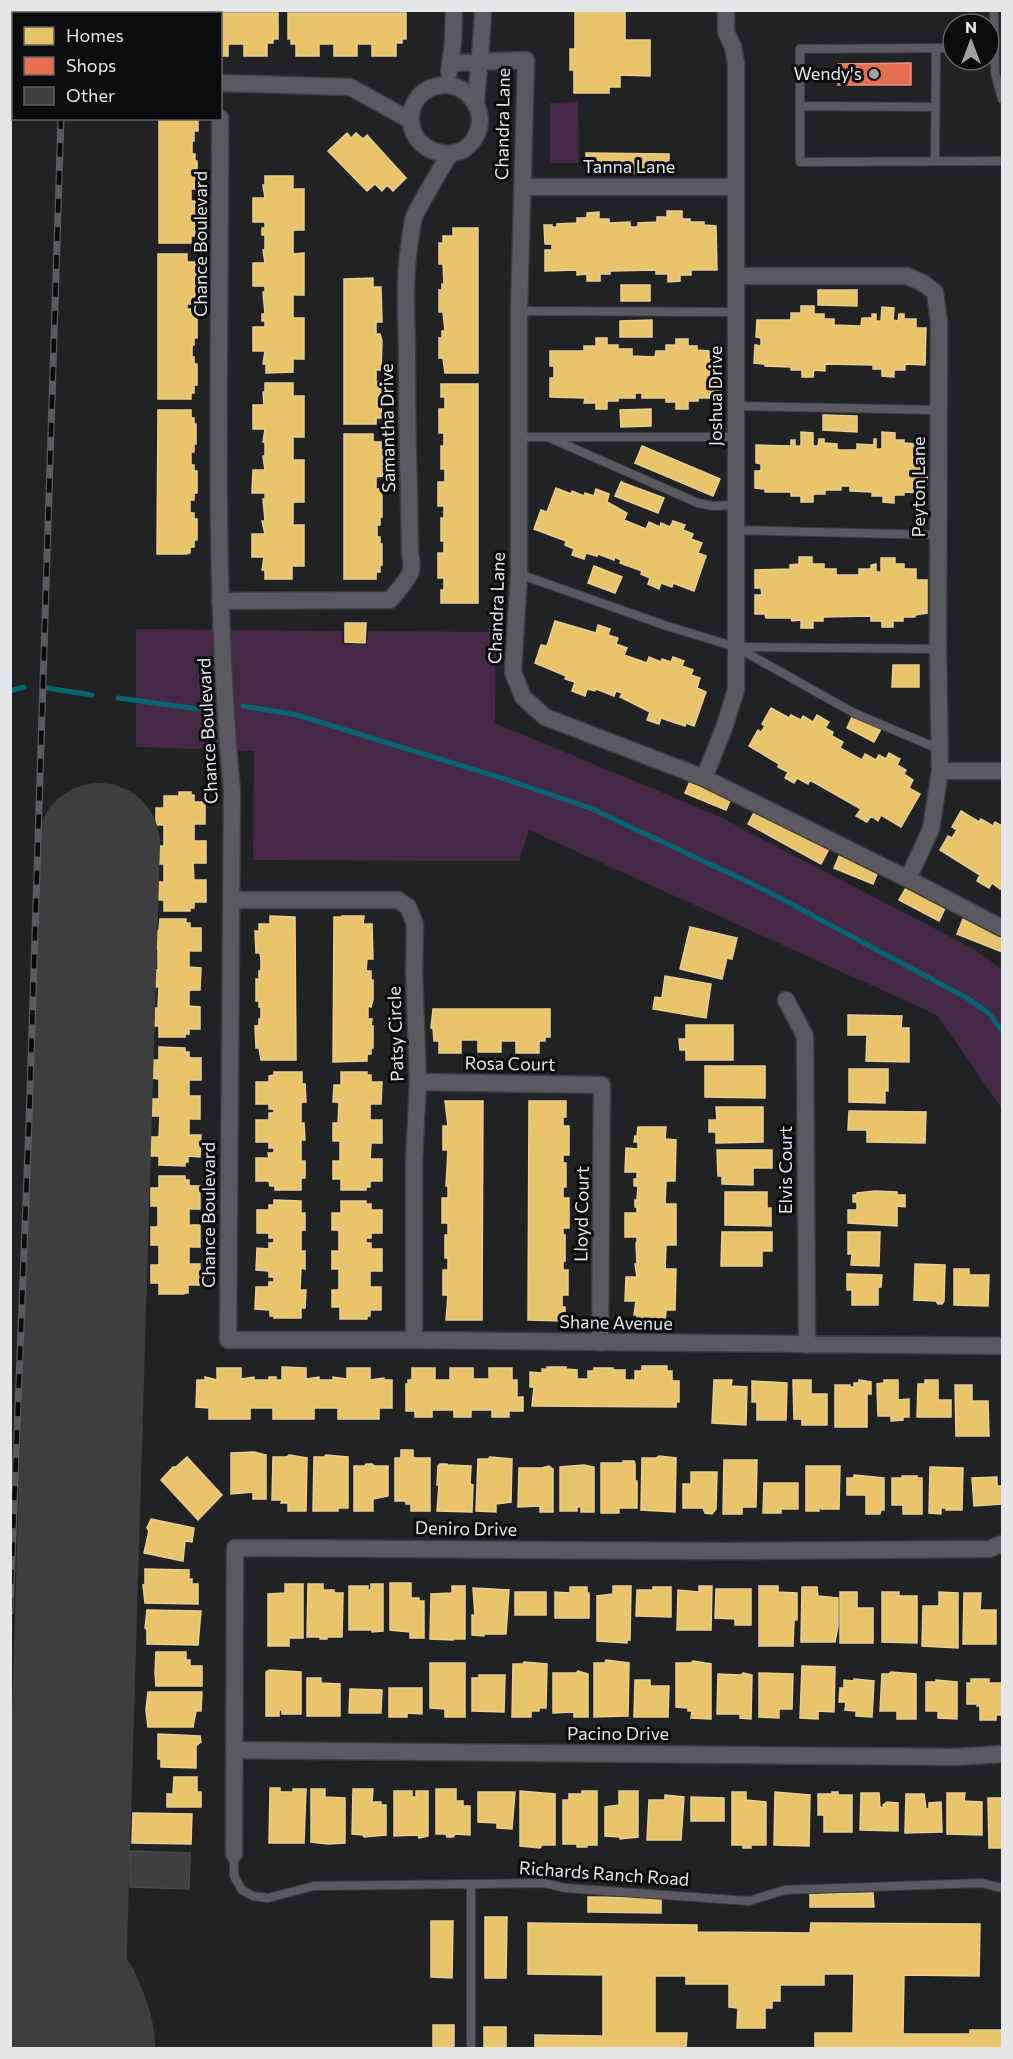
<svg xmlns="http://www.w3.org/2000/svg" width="1013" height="2059" font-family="Commissioner,sans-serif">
<rect width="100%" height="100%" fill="#212223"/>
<path fill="#442846" d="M578,102L579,163H550V103Z
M136,629L342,631V644L367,645L368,631L496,632L495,723L716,815L972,948L1002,969V1109L937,1015L529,830L519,861L253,860L254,751L136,747Z"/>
<path fill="#e9c46a" stroke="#e8ce90" stroke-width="1.5" d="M575,12H625V40H650V76L620,75V87H609V93H574V70H570V49H575Z
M159,13H278V39H273V43H267V56H244V44H228V56H220V14Z
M288,13H406V39H402V43H396V56H372V44H357V56H334V44H319V56H296V44H291V39H288Z
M159,118H198V131H194V141H192V154H195V161H197V183H195V189H191V201H195L197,209V229H195V236H191V243H159Z
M347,133L351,138L356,133L363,139L367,135L406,178L393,191L387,185L382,191L375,184L367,191L328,151Z
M586,153L669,154V174L586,173Z
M265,176H293V189H304V230H293V254L304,253V295H293V318H304V359H293V372L266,373V364H263L265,351H253V327H265V321H262V314H265L263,292H265V286H253V263H265L263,250H265V235H262V228H265V222H253V198H265L263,185H265Z
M667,211H682V219H690V222H704V225L716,226L717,270H691V275H680V281L668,282V274H656V270L610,271V274H600V281H587V274L577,275V270L545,271V250H552V244H545L544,225H552V227H557V224L577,223V218H587V213L599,212V219H609V223L630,222V227H638V223L657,222V217H667Z
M453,228H478V373H445L443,358H439V338H442V331H445L443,312H439V290H442V284H444L443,264H439V243H443V236H453Z
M158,254H187V262H195V269H197V290H195V297H191V304H187V309H195L197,317V338H194V345H192V357H194V364H197V385H194V393H191V399H158Z
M373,278V287H381L382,322H376V334H380L382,341L381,370H376V382H381L382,389L381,418H376V424H344V279Z
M621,285H650V301H621Z
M818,290H857V306L818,305Z
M801,306H814V314H824V319H834V325L861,326L862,318H872V314H876V321H881L882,307L894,308L893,320L898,321L899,314H904V319H916V328H926L925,365L905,364V370H894V377L882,376V369H873V365L825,364V371L814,370L813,377H802V370H791V367L765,366V364L754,363L755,345L761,346V338L756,337L757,320H791V313H801Z
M652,320V337H620V321Z
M596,338H607V345H618V349H632V356L655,357L656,351H666V345H676V339H688V346H697V350L709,351V360H713V353L722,354L721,395H714V398H698V401H688V409H676V402H666V398H642V393H635V398H618V401H607V409H596V403H584L585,398L550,397V378H554V366H550V351H584V346H596Z
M265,383H293V396H304V437H293V460H304V502H293V525H304V566H292V579H265V570H262L264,557H252V534H265L262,521H265L263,499H265V493H252L253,470H265L263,456H265V442H263L265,429H253V405H264L263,392H265Z
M441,384H478V603H441V590H444V578H438V553H444V541H441V518H444V506H438V482H445V469H441V446H444V433H439V409H445V397H441Z
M651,409V426L621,427L620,410Z
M158,410H191V418H194V424H196V444H194V452H191V465H194V471H197V493H194V500H190V513H194V519H197V540H194V547H190V553L186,554H157Z
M823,415L857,416V432L823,430Z
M801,432L813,433V446H818L819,439H824V443L837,444V450H857V444L874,445V439H876V449H882V432L895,433V440H904V443L916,444V454H927V489H921V493L904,492V495H894V503L883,502V496H872V492L850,491V486H841V490H825V494H813V502H801V496H791V492H765V489L755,488V471H761V464L756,463V445L791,446V440H795V446H801Z
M344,434H373V442H381V450H383V476L376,477V489H381L382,497V517H380V525H377V537H380V544H382V565H380V572H376V579H344Z
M642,446L720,479L713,496L635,463Z
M621,482L664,498L658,513L615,496Z
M556,488L571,494L572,491L584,496L585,493L594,496L596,489L609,494L607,502L627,513L624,520L646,529L649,522L660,527L661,523L670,527L673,521L685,525L683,530L693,534L691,539L702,543L698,553L706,556L694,591L673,583L672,587L661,583L659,589L648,584L650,578L641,574L642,571L620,563L621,560L615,557L614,560L598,554L597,556L586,553L584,559L572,555L574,549L565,545L566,541L534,529L541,510L547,512Z
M799,557H812V564H824V569H836V575H859V569H871V565L876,564V572H881V558H895V564H904V569H916V580H927V613L915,615V617H903V621H893V627H882V621H871V616L823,617V621H813V628H801V620L792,621L791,618H766L765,614H755V595H762L761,588H755V570L790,569V565L799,564Z
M594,566L622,577L615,593L588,583Z
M555,621L596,633L598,625L610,629L608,635L618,638L616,644L627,648L624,655L647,663L649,657L661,662L662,659L671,662L673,657L684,661L682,666L693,670L691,675L700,678L697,688L706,692L694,726L686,723L685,726L661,718L659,724L647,720L650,712L620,697L622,693L616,691L614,696L596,689L595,691L587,689L585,696L572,691L575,682L565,679L566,676L535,663L541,645L547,646Z
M345,623H366L365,643L345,642Z
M893,665H919V687H892Z
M771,708L789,718L791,715L801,720L803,716L813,722L817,715L829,722L825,728L833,732L832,736L843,742L840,748L862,760L865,754L876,760L879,755L886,759L889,753L900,759L897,765L906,770L904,774L913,780L909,788L920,794L901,827L881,815L878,821L871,816L867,822L856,816L861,809L810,780L808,784L797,778L794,783L785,778L788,772L778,767L779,764L749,746L758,730L761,732L765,726L762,724Z
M854,713L882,727L874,742L847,728Z
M691,779L732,796L726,810L685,793Z
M179,792H191V795H194V802H205V824H194V841H206V863H193L194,880H206V902H194V908H190V911H164V900H156V882H164V864H156V846H164V825H156V808H164V796H179Z
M758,805L831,845L821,864L748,824Z
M961,811L979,822L981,819L993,826L995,822L1002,826V885L1000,889L992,883L989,888L977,881L980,875L940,850L948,836L952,838L957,830L952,827Z
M840,854L879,869L873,884L834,868Z
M907,886L946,906L939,921L899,900Z
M270,916L295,917L296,1060H261L259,1048H256L255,1026H259V1019H261V1007H259V1001H256V979H259V971H261V959L260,953H256L255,931H259V924H270Z
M342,916H364L363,924H372L373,959H367L366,971H371V980H373V1000L371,1007L368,1006V1019H372L371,1026H373V1048H371V1054H367V1061L333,1062L334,917H342Z
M160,919H186V923H190V928H201V951H189V967L201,968L200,990H189V1006L200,1007V1029H189V1034H185V1037H159V1026H151V1008H158L159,987H151V969L158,970V949H151V931H159Z
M963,919L1002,934V952L957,934Z
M690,927L737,938L732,959L727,958L722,979L680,969Z
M665,976L711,984L706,1018L653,1009L655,997L662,998Z
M433,1009H550V1037H545V1041H539V1053H516V1041H501V1052H478V1040H461V1053H439V1041H434L433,1028H431Z
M848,1015L902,1016L901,1028H909V1062L866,1061L867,1035H848Z
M686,1025H733V1060H686V1050H680L679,1039H686Z
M159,1047L185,1048V1052H189V1058H201V1080H189V1096H200V1119H189V1135H201L200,1157L188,1156V1162H185V1166L159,1165V1156H151V1137H159L160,1116H151V1099H159V1079L151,1078V1060H159Z
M705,1066H765V1098L705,1097Z
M849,1069H888V1091H885V1103L849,1102Z
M274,1072H302V1084H305L306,1102H301V1123H304L305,1140H301V1161H305V1178H301V1190H275V1186H270L269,1181H256V1158H269L268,1153H274V1148H269V1142H256V1120H269V1113H274V1109H269V1104H256V1082H269V1076L274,1075Z
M341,1072H367V1075H371V1082H382L381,1104H370V1120H382V1143H371L370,1159H382V1181H370V1187H366V1190H341V1179H333V1161H340V1141H333V1123H338L339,1102H333L334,1085H341Z
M445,1101H483L482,1320H446L448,1295H443V1270H448V1258H445V1235H448V1223H442V1198H448V1186H446L448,1150H443V1126H448Z
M529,1101H566V1117H563V1126H569V1155H563V1163H566V1187H563V1198H569V1228H563V1235H565V1261H563V1270H568V1295H562V1307H565V1321L528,1320Z
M716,1107H763V1142L716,1143V1132H709V1120H717Z
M849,1111L926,1112L925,1143L867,1142V1130H848Z
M638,1127H666L665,1139L676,1140L675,1181H666L665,1204H676V1245H666L665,1269H676L675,1310H666L665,1323H637V1315H634L636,1301H625L626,1277H637L635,1264H637L636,1243H637V1237H625V1213H637V1207H635V1200H637L638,1186H634V1179H637V1172H625L626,1148L638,1149V1142H634L635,1136H637Z
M717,1150H772V1168H753V1185L722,1184V1176H718Z
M159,1176H185V1180H189V1186H200V1209H189V1225H200V1247H189V1264H200V1285H188V1293H184V1294H159V1283H151V1265H159V1245H151V1227H158V1206H151V1188H159Z
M875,1191L897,1192V1195H905V1207L897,1206V1226L848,1223V1210H857V1202H853V1195H857V1193Z
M725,1192H767V1208H771V1226L725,1225Z
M274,1200L301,1201V1213H305V1230H301V1251H305V1269L301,1268L300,1290H306L305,1308H301V1318H274V1316H270V1310L255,1309L256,1287H269V1282H274V1277H269V1271L256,1270L257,1248L269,1249V1243H274V1238H269V1233H257V1210H269V1205H274Z
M341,1201H366V1204H371V1210H382V1233H371V1238H366V1243H371V1249H382V1271H370V1287H381V1310H370V1316H367V1319H340V1307H332V1290H339V1269H332V1251H339V1230H332V1213H341Z
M722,1232H772V1251H762V1266H721Z
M848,1232H880L879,1266L851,1265L852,1254H848Z
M915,1264L945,1265L944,1301L942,1304H938L936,1301L914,1300Z
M954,1269H969V1275H989L988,1306L954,1305Z
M847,1274L882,1275L881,1287H878V1305H852V1290H847Z
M642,1366H667V1371H672V1381H679V1402H676V1407L532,1406L534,1387H530V1372L542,1373V1369H547V1367H566V1369L577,1370V1379H588V1371H594V1368H613V1370H625V1380H635V1371H642Z
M282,1367L306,1368V1379L319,1377V1380H333V1377L347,1379V1368H370V1380L384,1378V1380H392V1408H379V1419H338V1408H314V1419H273V1408H250V1419H209V1408L196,1407L197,1380H205V1377L217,1380V1368H241V1379L254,1377V1380H269V1377H276V1380H282Z
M412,1368H435V1380H450V1368H473V1379H489V1368H512V1380H517V1397H523V1411H509V1417H492V1410H471V1417H454V1410H432V1417H415V1411H406V1384H408V1380H412Z
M714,1380H732L731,1386L747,1387L746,1425L712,1423Z
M793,1380H811V1394H827V1425H802V1419H794Z
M859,1380L871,1382V1394H867V1427H835V1385H850V1387H854V1383H859Z
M884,1380H898V1400L909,1399V1417H903V1420L891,1421V1416H878L877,1384L884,1383Z
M925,1380H938V1400H951V1417H917L918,1384H925Z
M752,1381L787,1383L786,1420H757V1402H752Z
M955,1385H972V1401H988L989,1436H956Z
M401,1450H413V1458H430V1511H411V1504H406V1501H395V1458H401Z
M254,1452L266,1455V1499H253V1492L231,1494V1453Z
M289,1455L307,1458L306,1511H288V1503H281L282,1500H272L273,1457H287Z
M326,1455L348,1457V1508H338V1511H313L314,1457H324Z
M659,1456L676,1458L675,1512L641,1510L642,1458H656Z
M187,1457L222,1495L198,1520L161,1480L173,1467H176Z
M490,1457L512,1459L511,1502L496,1504V1512L476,1511L478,1459H488Z
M724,1460H757L756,1507H742V1514H723Z
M623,1461H634L635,1464V1481H637V1508H619V1513H601V1463H623Z
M366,1464H372L374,1466H388V1496L373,1499V1511H354V1466H365Z
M440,1464H447L450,1467V1465L471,1466L470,1484L473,1485L472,1512L437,1511L439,1485H437L438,1466Z
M584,1465L594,1467V1512H581V1507H577V1511H560V1467Z
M549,1466L553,1469V1512H540V1506L518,1507L519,1468H542Z
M806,1466H840L839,1509H821V1507H819V1511H806Z
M930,1467L963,1468L962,1510H946V1508H941V1514L929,1513Z
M691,1472H717L716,1509L712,1514L705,1513L703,1508H683V1484H691Z
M854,1475L884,1478V1510H881L880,1514H866V1495H847V1478H854Z
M902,1476H917V1478H922V1514H903V1505H892V1478H902Z
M997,1477V1486H1002V1504L974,1506L972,1478Z
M764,1483H798V1509H781V1513H763Z
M151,1519L194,1528L192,1542L185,1541L183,1561L144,1553L149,1531L147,1528Z
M145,1569L189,1570V1579H192V1584H198V1604L145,1603L143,1585L145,1584Z
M390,1583H411V1598H419V1601H424V1638H410V1632L390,1630Z
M285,1584H303V1638H289V1646H268V1594L285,1593Z
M308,1584H323V1590H334V1593H343L342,1637H327V1639H320V1637H307Z
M371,1584H383V1631L372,1632V1630H349V1586H368V1590H371Z
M452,1586H465V1639H453V1640L430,1639L431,1594L452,1593Z
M613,1586H631L630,1640H627V1643L597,1641V1596L613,1594Z
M699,1586H712L711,1630H677L678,1590L699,1592Z
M759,1586H778V1592L797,1593V1620H794L793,1646H759Z
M570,1587H587V1593H589V1618H555V1592L570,1593Z
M653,1587H671V1617L636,1616L637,1590H653Z
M802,1587H817L818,1596L838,1598V1626L835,1642H801Z
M473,1588L509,1590L506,1634H484V1636L472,1635V1615H475Z
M716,1589H751V1625H735V1619L715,1618Z
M515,1592H546V1615H515Z
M840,1592H857V1608H873V1643H840Z
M882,1592H899V1596H917V1643L882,1642Z
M939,1592L958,1593V1648L922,1646L923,1606H939Z
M964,1593H981L980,1610H996V1644H963Z
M147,1610L201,1611L198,1645L147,1644V1630L145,1628Z
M156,1652H186V1660H190V1666H202V1686H156L155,1673Z
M606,1660L629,1663L628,1716L594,1717V1663H605Z
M693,1661L711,1664V1719L691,1718L692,1711H688V1708L676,1707V1663H691Z
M524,1662L547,1664L546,1708H539V1711H531V1717H512L513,1664H523Z
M430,1663H465V1717H445V1709L430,1708Z
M802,1666L835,1667L834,1712L818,1711V1719L800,1718Z
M270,1670L301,1672V1714H282V1710H279V1716H266V1672Z
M578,1671L588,1674V1717H574V1712L553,1713V1673H576Z
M891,1672L916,1674V1719H897V1711H880L882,1674H889Z
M743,1673L752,1675L751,1719L740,1718V1714H717L718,1674L741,1675Z
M759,1673L793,1674L792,1709H779V1718L759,1717Z
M479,1675H505L504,1712L472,1711V1678H479Z
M307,1678H321V1683L340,1684V1716H307Z
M854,1679L874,1681L872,1717L856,1716V1711L845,1710L846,1702H839L840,1688H844V1680L854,1681Z
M971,1679H989V1683H1001V1715H996V1720H980V1706H977L978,1704H967V1683H971Z
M635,1680H650V1686H669L668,1717H634Z
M936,1680L957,1682V1719L938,1718V1711H926V1682H936Z
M389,1688H422V1714L407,1713V1717H389Z
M350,1689L382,1690L381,1713H349Z
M148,1692H202L201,1711H196L193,1727H148L146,1710Z
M158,1734L200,1736L201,1742L196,1746V1768L161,1767V1759H158Z
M174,1777H197V1792H201V1807H167V1794H173Z
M270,1788H280V1792H293V1789H306L304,1843H269Z
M311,1789H325V1797L345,1798V1843L328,1844L311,1842Z
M353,1789H373L372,1802H381V1805H386V1835L364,1837L363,1835L352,1834Z
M436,1789H456V1801H463V1806H470V1835L455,1834L453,1837H447L446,1834H436Z
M394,1791H412V1797H416V1791H428V1836L419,1838L418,1835L394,1836Z
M520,1791L555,1794V1845H542L540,1848L520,1846Z
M582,1791H597V1845H587V1847H577V1844H563V1800H569V1794H582Z
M619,1791H638V1837L620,1839V1837L605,1836V1807L619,1805Z
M478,1792H515L512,1829L497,1828V1823L478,1822Z
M732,1792H746V1800L766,1802V1845H751V1848H743V1845H732Z
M775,1792L810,1795L809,1846L774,1845Z
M832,1792H838V1795H852V1832H824V1815H818V1794H832Z
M861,1793H879L880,1807L884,1808L883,1805L887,1802L898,1803V1831L860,1830Z
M947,1793H965L964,1801L982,1802V1835L947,1834Z
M906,1794H924L926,1809H929V1803L941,1802L942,1832L905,1833Z
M665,1795L684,1797L681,1840H647L649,1800H665Z
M691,1797L724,1798V1821H691Z
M988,1798H1002V1848H989Z
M133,1813L192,1814L191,1844L132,1843Z
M873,1893L874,1907H810V1894Z
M588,1897L661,1898V1913L588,1912Z
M485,1917H507L506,1978H485Z
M431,1921H453L452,1978L431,1977Z
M528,1923L697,1925V1932L810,1933L811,1923L980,1924L979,1976L904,1975L903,2034H970V2030H1002V2048H815V2033H853L854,1974H824V1985H780V2001H772V2008H765V2028H737L738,2008L729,2007V1984H686V1976H655V2033H687L686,2048H535V2035L603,2036V1975L528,1974Z
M433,2025H454V2048H433Z
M484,2027H506V2048H484Z"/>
<path fill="#e76f51" stroke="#e6937e" stroke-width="1.5" d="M911,63V85H838V64Z"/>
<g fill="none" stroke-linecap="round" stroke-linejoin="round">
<path stroke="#076571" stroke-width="5" d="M47,688L92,695
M10,691L24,687
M118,698L200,709
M243,706L297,715L508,780L590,808L763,889L967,998L989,1013L1002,1031"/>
<path stroke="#3e3e40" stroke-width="48" d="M66,1935C74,1940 83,1945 90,1951C112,1970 132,2020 131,2048"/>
<path stroke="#3e3e40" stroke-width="122" d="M63,2048L99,844"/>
</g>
<path fill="#3f4042" stroke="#494a4b" stroke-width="1.5" d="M130,1851L190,1853L189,1889L130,1887Z"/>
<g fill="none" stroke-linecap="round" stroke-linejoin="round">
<g stroke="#3c3d3f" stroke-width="10">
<path id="lane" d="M994,10L995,73L1002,99
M953,48L800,49V162L1002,161
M800,106L935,107
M935,161L936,48
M519,311L736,312
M735,406L939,410
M518,437H735
M550,438L698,503L713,506L736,505
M736,530L939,535
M519,574L667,626L736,647L854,713L939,749
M737,647L938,649
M234,1854V1876L242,1890L253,1896L268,1898L314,1886L544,1883L565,1888L749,1901L785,1890L982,1883L1002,1888
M471,1884V2048"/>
</g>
<g stroke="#3c3d3f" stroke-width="19">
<path id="street" d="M450,63L526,60L519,311V574L513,672L523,697L545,717L704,778L908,879L1002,928
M449,72L453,43L454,10
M220,83L350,87L410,120
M476,103C478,72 482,42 483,10
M220,118C221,343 211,568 232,791L228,1340H414L1002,1346
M522,187H736
M736,276H907L923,283L935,292L939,322L938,649L940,771L931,829L908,879
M220,601L390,600C395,594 409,579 411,571C412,566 411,558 410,553C410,532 409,511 409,489C407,442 407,395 407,348C406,312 404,276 410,240C411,233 412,224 414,217C416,211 447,157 451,154C454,152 460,152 463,150C471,145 477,136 479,128C484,107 466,84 444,85C399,88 398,153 451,154
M940,771H1002
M704,778L724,728L736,690V63L733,47L726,32V10
M231,900H398L408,907L415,924L414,971L418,1082L414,1159V1340
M786,1000L805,1036L807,1345
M418,1082L602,1085L600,1343
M234,1750L955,1757L1002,1754
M234,1854L235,1548L727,1551L989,1549L1002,1544"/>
</g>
<use href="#lane" stroke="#5b5960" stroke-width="8"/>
<use href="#street" stroke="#5b5960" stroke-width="16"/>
<g stroke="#5b5a5e" stroke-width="7">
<path id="rail" d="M65,14V10
M10,1612L29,1122L61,118"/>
</g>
<use href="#rail" stroke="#0a0b0c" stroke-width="4.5" stroke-dasharray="14" stroke-linecap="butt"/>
</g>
<circle fill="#a0a1a3" stroke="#0a0b0c" stroke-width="2" cx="874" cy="74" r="6"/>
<g text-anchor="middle" stroke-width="6" stroke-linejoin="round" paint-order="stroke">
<g font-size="18" fill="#e5e6e8" stroke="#0a0b0c" text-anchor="end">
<text x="862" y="80">Wendy's</text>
</g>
<g font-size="18" fill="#e5e6e8" stroke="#0a0b0c">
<text transform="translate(503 124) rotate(-89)" y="6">Chandra Lane</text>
<text x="629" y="173">Tanna Lane</text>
<text transform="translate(201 244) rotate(-90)" y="6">Chance Boulevard</text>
<text transform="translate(716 396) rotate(-90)" y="6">Joshua Drive</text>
<text transform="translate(388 428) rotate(-91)" y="6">Samantha Drive</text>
<text transform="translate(919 487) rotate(-90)" y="6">Peyton Lane</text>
<text transform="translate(497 608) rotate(-88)" y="6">Chandra Lane</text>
<text transform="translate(208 731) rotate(-93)" y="6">Chance Boulevard</text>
<text transform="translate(396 1034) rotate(-92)" y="6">Patsy Circle</text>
<text transform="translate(510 1064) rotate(1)" y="6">Rosa Court</text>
<text transform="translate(786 1170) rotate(-90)" y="6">Elvis Court</text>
<text transform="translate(582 1214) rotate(-89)" y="6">Lloyd Court</text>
<text transform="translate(209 1215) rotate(-90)" y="6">Chance Boulevard</text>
<text transform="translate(616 1323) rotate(1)" y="6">Shane Avenue</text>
<text transform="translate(466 1529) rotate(1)" y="6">Deniro Drive</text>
<text x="618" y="1740">Pacino Drive</text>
<text transform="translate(604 1874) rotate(4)" y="6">Richards Ranch Road</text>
</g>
</g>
<rect width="1013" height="2059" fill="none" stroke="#e5e6e8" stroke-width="24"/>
<rect x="12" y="12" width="210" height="108" fill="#0a0b0c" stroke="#626364" stroke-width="1.5"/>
<rect x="24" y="27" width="30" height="18" fill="#e9c46a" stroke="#626364" stroke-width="1.5"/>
<text x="66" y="42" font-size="18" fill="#e5e6e8">Homes</text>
<rect x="24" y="57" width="30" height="18" fill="#e76f51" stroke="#626364" stroke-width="1.5"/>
<text x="66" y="72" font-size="18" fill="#e5e6e8">Shops</text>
<rect x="24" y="87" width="30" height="18" fill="#3f4042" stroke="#626364" stroke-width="1.5"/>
<text x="66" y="102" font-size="18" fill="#e5e6e8">Other</text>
<g transform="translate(971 42)"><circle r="28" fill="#0a0b0c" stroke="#626364" stroke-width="1.5"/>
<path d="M0-4.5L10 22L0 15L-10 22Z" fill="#a0a1a3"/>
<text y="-9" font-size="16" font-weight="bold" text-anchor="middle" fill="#e5e6e8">N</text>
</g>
</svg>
